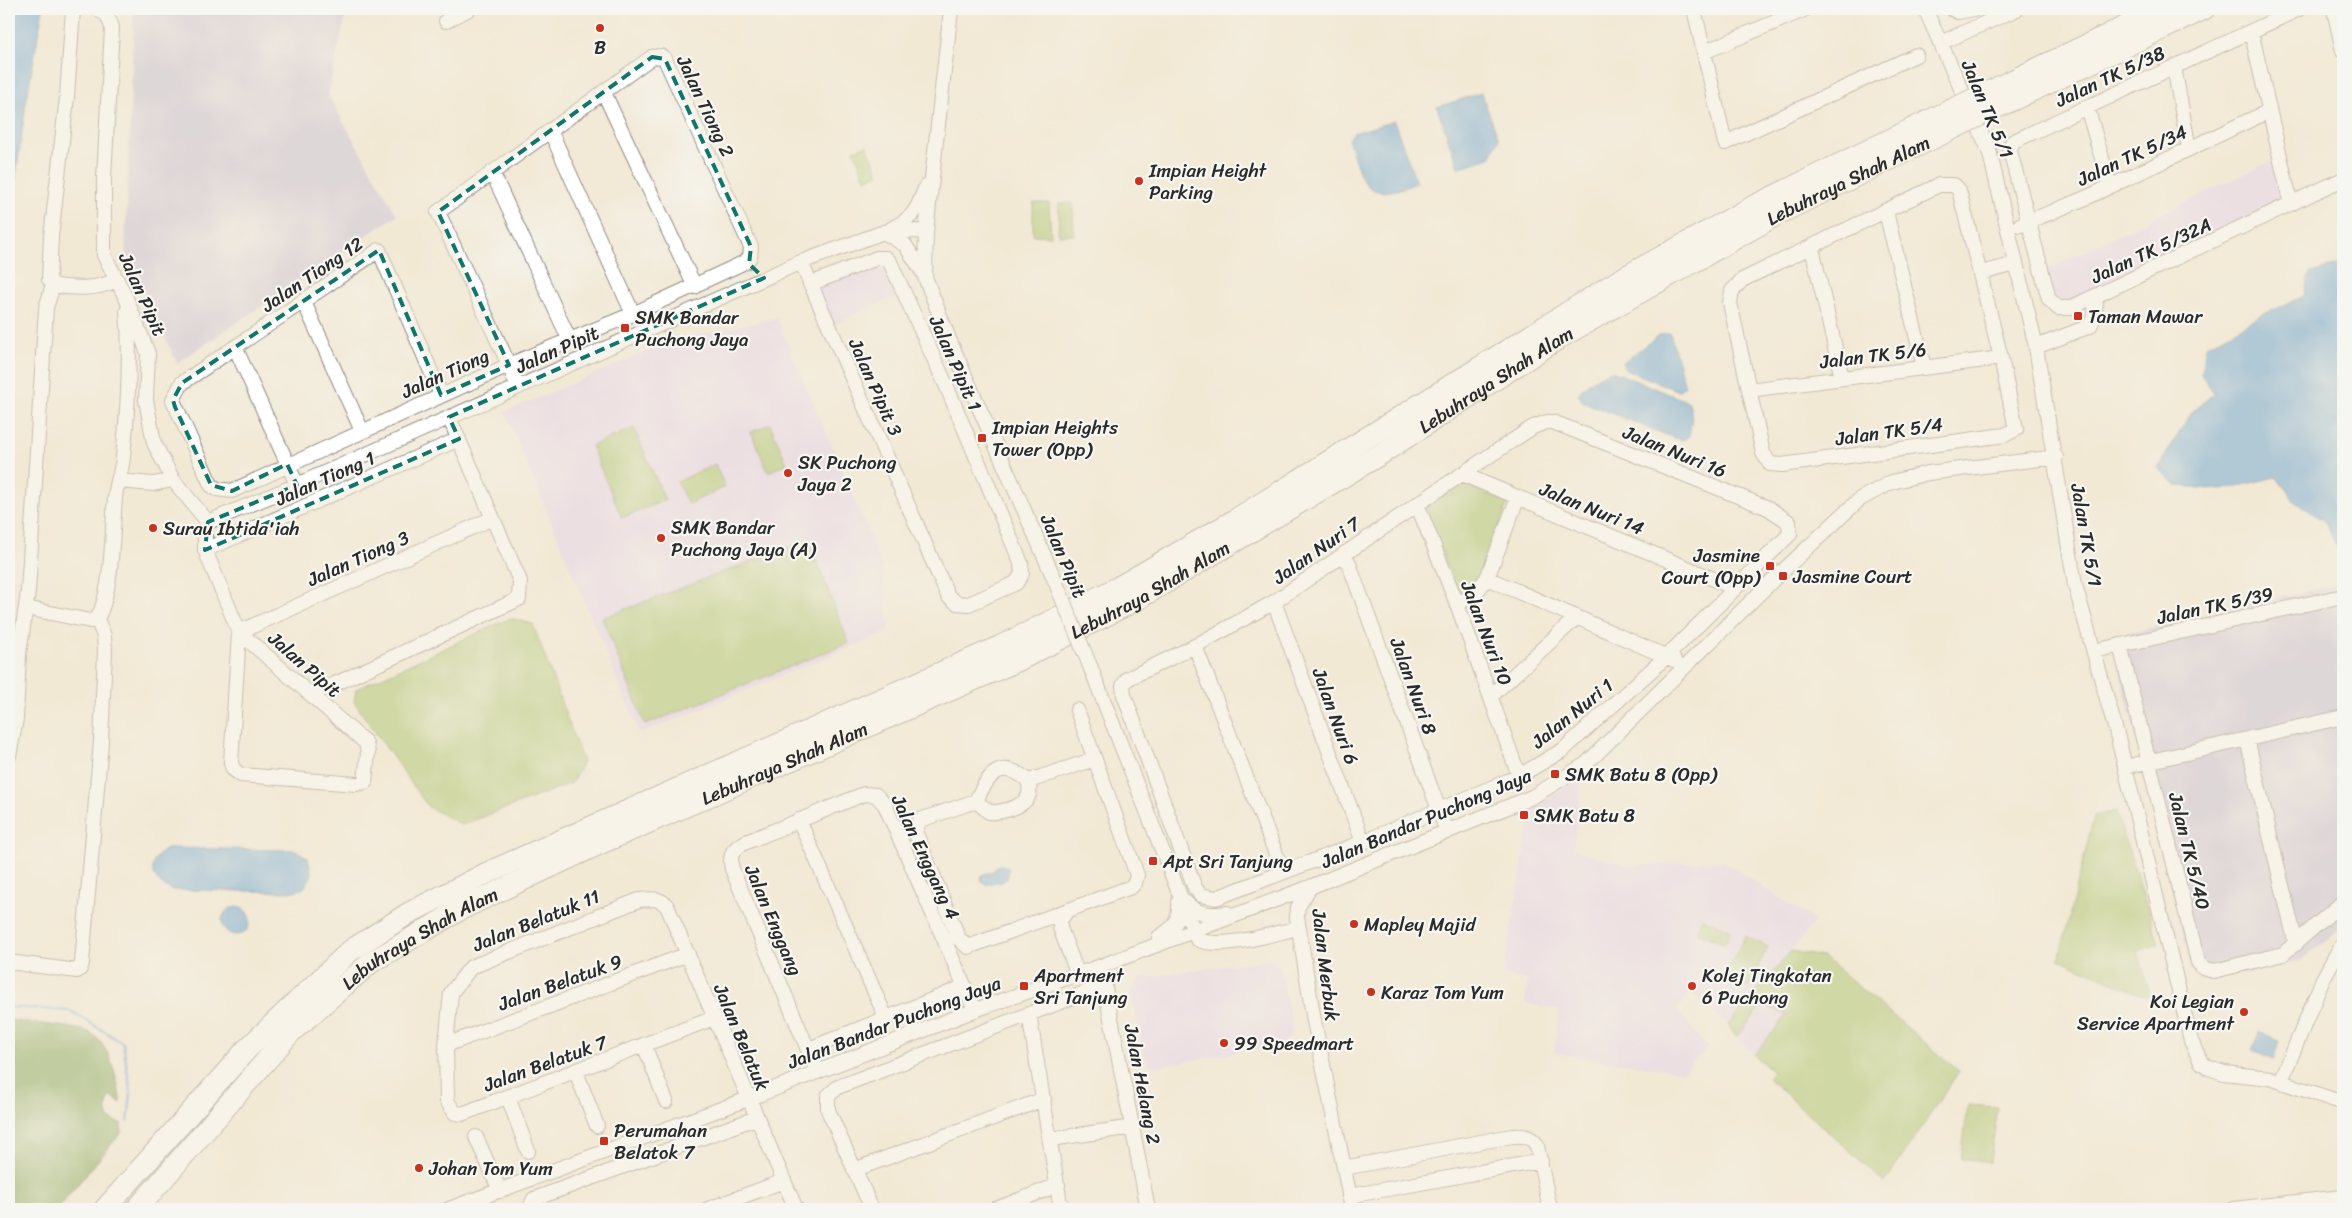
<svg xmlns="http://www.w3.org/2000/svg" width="2352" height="1218" font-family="Sriracha,sans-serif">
<rect width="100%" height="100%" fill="#f6f6f2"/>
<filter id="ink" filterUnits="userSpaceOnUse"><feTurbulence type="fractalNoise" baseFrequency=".02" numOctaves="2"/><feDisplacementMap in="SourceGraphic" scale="10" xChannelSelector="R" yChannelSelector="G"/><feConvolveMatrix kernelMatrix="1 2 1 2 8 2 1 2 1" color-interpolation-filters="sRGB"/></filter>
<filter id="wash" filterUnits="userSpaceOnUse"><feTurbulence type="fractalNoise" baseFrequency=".0096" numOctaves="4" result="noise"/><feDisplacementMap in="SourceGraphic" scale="20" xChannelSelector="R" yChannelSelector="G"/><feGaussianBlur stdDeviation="1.12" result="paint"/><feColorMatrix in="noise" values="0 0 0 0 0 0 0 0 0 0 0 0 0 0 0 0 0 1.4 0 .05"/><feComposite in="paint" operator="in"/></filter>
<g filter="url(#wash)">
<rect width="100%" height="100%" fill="#f2e9d6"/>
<path fill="#e4d3f1" d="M2277,158L2287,202L2070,305L2058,304L2044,271Z
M883,260L902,294L831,325L816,286Z
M777,318L882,564L890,631L640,734L505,412L671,341Z
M1582,777L1573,849L1629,866L1723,861L1815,921L1791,951L1823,957L1959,1071L1885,1183L1768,1078L1773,1072L1736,1037L1728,1025L1691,992L1677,1009L1708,1048L1683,1072L1554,1053L1559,1010L1525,1004L1528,980L1503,976L1532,809Z
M1269,959L1274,960L1280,967L1292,1029L1290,1037L1281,1044L1155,1067L1149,1064L1144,1055L1131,992L1137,979Z"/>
<path fill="#c6c0d9" d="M131,9H347L328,95L397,215L177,363L125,251L134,11Z
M2343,583V926L2302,960L2208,981L2192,971L2112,637Z"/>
<path fill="#a7c36a" stroke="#69774a" d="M867,145L879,174L865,179L854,150Z
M1033,203H1049L1051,236L1033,235Z
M1059,203H1073L1074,235H1058Z
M770,424L787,464L768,472L751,432Z
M634,428L665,500L622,518L591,446Z
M715,464L725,487L688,504L677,482Z
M1462,484L1508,502L1481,580L1458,596L1425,506Z
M808,540L849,643L645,725L602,618Z
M510,618L533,624L583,762L572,783L462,825L428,807L354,702L356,689Z
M2116,811L2159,944L2138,951L2150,993L2147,997L2059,959L2094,816Z
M1702,918L1731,930L1725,944L1696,932Z
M1745,936L1768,947L1748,987L1725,975Z
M1791,951L1823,957L1959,1071L1885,1183L1768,1078L1773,1072L1754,1055L1787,1015L1763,1005L1736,1037L1728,1025Z
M1968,1105L1998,1107L1990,1163L1961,1159Z"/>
<path fill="#85a95e" stroke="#586a44" d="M9,1020C23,1022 80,1027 89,1032C111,1044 118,1081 121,1103L110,1096L106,1108L109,1119L121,1123L122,1132L57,1209H9Z"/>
<path fill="#63a1d5" stroke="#476680" d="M9,9H43L26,103L15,184L9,292Z
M1481,93L1499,139L1490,158L1458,168L1437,107Z
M1394,121L1417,183C1363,205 1363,184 1348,139L1353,133Z
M2343,263V551L2334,541L2325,522L2295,501L2276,477L2222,490L2177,486L2158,468L2191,413L2214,393L2201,374L2206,346L2263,314L2304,296L2309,274Z
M1670,333L1685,386L1678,391L1625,369L1622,363L1659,335Z
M1612,371L1689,402L1692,417L1689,436L1683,440L1674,438L1583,402L1578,394C1585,384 1602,373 1612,371Z
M168,848L296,850L308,858L312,875L304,888L291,892L172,890C149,881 145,860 168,848Z
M998,865H1003L1009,869L1007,879L1000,883L996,882L986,885L982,883L981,877L983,874L992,872Z
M222 921a14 14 0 1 1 28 0a14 14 0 1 1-28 0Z
M2259,1032L2280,1041L2274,1059L2252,1050Z"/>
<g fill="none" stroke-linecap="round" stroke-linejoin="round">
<path stroke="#63a1d5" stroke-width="2.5" d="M9,1007L71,1011L123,1043L131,1094L128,1122"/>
</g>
</g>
<g filter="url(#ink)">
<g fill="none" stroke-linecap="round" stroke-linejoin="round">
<g stroke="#8e8a80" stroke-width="16">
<path id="minor" d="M73,9L67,97L51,237L49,279L53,285C71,289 99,290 115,280
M97,9L107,15L112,27L104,178V255L126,298L148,353L146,400L154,443L173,480L208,522L297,485L801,262L884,232L926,231
M951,9L926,231L925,277L949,339L1053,576
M1694,9L1725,143L1916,55
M1925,9L1989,150L2036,347L2075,585L2118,738L2191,1041L2201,1062L2209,1068L2224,1073L2270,1078L2343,1103
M1952,9L1958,12L1974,9
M2299,9L2012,142L2010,151L2049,299L2058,308H2070L2343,179
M2334,9L2343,51
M446,21L469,9
M2251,31L2291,204
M1940,43L2017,9
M1704,52L1806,9
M2174,67L2189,149
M604,93L695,287
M2087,107L2110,186
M550,130L633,314
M492,172L570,341
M1939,185H1954L1959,190L2001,358L2016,429L2005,435L1782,465L1770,464L1763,453L1730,303L1732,291L1742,280Z
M1886,212L1924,367
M2020,225L2088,197L2269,111
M891,229C915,217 917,210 926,186
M885,233L905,245L924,274
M1812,248L1842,378
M801,262L830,328L948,596L957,603L969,604L1016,583L1022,574L1021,563L946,385L890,262L886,258H877L810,284
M1981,273L2016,264
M304,302L362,431
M2036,347L2090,326L2095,314L2096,297
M236,349L297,485
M1749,390L2001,358
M441,395L379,250L182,383L173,400L211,485L217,489L232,491L509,365L633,314L745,262L750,257L751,247L665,59L661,56L652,57L438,212L509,365L518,387
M1547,422H1553L1768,508L1789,522L1790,534L1666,657L1563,750L1519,776L1363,842L1216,898L1201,895L1195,888L1124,695L1123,686L1127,679L1195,646L1274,602L1462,474L1533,427Z
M1462,474L1735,588
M119,481L153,484L173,480
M1417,504L1457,604L1519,776
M208,522L205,528V550L239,632L366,743L368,753L365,782L356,784L241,775L233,769L231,763L239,632
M205,550L459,439
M1345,553L1447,832
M1487,578L1674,660
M1274,602L1363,842
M1457,604L1475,594L1487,578L1518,497
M26,608L90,621L97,619C113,590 112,532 115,498C116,484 122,471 123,457C128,410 131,359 127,311
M239,632L493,518
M2120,645L2198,962L2203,968L2214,971L2283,954L2343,902
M1195,646L1283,872
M2094,651L2343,596
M1090,666L1197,939C1219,951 1274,933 1299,928
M311,695L519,599L520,581L449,417
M1491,696L1577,617
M2247,739L2296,944
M9,756L16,719L19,654L28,592L46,308L53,285
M2125,767L2343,717
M1029,781L1095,759
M976,801L989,812C1000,813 1026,807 1029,794C1030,790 1029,785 1029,781C1000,757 988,775 976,801L920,820L915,831L959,939L968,947L1131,887L1135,883L1137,875L1077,710
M799,820L886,1018
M1310,887L1298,907L1297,917L1314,1021L1344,1168L1512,1136C1523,1135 1532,1136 1537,1146L1550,1209
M1183,900C1196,914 1208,916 1227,913
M1067,911L1060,920V928L1078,975
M1159,937C1175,928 1180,920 1179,901
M9,962L77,971L80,969L82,963L101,742L105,651L104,636L97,619
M1103,977L1148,1209
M1029,1014L1061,1209
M714,1018L462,1114L455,1113L447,1101L446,1045L451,993L471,967L639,900C651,899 659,897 667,906L796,1209
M446,1045L688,954
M644,1045L666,1101
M809,1049L964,987
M817,1071L732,869C729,856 732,849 744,843L864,794L876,795L885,805L975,1010
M576,1072L597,1126
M2281,1081L2323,979L2343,942
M508,1097L528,1151
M476,1137L500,1191
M1051,1139L1133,1127
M1344,1168L1352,1209
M854,1170L1044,1099
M1349,1196L1541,1161
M449,1209L748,1099L975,1010L1101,966L1310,887L1532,797L1586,764L1772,581L1860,499L1892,482L1928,473L2056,457
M529,1209L534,1199L756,1118
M708,1209L784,1181
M872,1209L828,1110V1096L838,1087L1105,985
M996,1209L1058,1185
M2233,1209L2343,1197"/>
</g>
<g stroke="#8e8a80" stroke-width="23">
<g id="highway">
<path d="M2001,86L2162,9"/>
<path d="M2006,103L2204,9"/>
<path d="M105,1209L247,1049L350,951L409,913L487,873L1001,646L1117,588L1235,520L1623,278L1754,206L1949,111"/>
<path id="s1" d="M137,1209L291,1032L370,963L461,909L597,845L1017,661L1136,600L1379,455L1559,338L1780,213L1956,127"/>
</g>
</g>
<use href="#minor" stroke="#fff" stroke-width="14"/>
<use href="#highway" stroke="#fff" stroke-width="21"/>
<g stroke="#8e8a80" stroke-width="16" stroke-linecap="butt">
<path id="minor-bridge" d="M1053,576L1090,666"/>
</g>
<g stroke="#8e8a80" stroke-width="23" stroke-linecap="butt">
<path id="highway-bridge" d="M1949,111L2001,86
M1956,127L2006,103"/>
</g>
<use href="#minor-bridge" stroke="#fff" stroke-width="14"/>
<use href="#highway-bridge" stroke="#fff" stroke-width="21"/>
</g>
</g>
<path d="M0 0H2352V1218H0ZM652,57L665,59L751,247L749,264L764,278L449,417L459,439L205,550L208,522L297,485L287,464L232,491L211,485L175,407L173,400L182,383L379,250L441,395L509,365L438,212Z" fill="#f2e9d6" fill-opacity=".55" fill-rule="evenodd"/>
<path fill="none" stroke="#0f766e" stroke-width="4" stroke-dasharray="10 6" stroke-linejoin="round" d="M652,57L665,59L751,247L749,264L764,278L449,417L459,439L205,550L208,522L297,485L287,464L232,491L211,485L175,407L173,400L182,383L379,250L441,395L509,365L438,212Z"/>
<g fill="#c8321e" stroke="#f6f6f2" stroke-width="2">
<circle cx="600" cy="28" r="5"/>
<circle cx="1139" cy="181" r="5"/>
<rect x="2073" y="311" width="10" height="10" rx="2.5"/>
<rect x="620" y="323" width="10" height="10" rx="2.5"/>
<rect x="977" y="433" width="10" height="10" rx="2.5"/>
<circle cx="788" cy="473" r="5"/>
<circle cx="153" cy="528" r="5"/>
<circle cx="661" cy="538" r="5"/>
<rect x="1765" y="561" width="10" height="10" rx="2.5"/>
<rect x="1778" y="571" width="10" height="10" rx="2.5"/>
<rect x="1550" y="769" width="10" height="10" rx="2.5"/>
<rect x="1519" y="810" width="10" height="10" rx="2.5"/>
<rect x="1148" y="856" width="10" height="10" rx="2.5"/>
<circle cx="1354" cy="924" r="5"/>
<rect x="1019" y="981" width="10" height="10" rx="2.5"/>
<circle cx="1692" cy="986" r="5"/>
<circle cx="1371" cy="992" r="5"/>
<circle cx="2244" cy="1012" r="5"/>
<circle cx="1224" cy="1043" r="5"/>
<rect x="599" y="1136" width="10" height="10" rx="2.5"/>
<circle cx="419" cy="1168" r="5"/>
</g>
<g text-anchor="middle" stroke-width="4.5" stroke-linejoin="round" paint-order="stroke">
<g font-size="19" fill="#2b2b2b" stroke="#f6f6f2" text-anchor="start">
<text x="600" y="54" text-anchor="middle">B</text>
<text x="1149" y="177">Impian Height<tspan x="1149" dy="22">Parking</tspan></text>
<text x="2088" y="323">Taman Mawar</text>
<text x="635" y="324">SMK Bandar<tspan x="635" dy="22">Puchong Jaya</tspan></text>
<text x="992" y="434">Impian Heights<tspan x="992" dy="22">Tower (Opp)</tspan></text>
<text x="798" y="469">SK Puchong<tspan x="798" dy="22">Jaya 2</tspan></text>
<text x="671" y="534">SMK Bandar<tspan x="671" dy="22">Puchong Jaya (A)</tspan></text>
<text x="163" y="535">Surau Ibtida'iah</text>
<text x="1760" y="562" text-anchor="end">Jasmine<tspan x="1760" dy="22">Court (Opp)</tspan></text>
<text x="1793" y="583">Jasmine Court</text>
<text x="1565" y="781">SMK Batu 8 (Opp)</text>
<text x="1534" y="822">SMK Batu 8</text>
<text x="1163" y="868">Apt Sri Tanjung</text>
<text x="1364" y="931">Mapley Majid</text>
<text x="1034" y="982">Apartment<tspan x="1034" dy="22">Sri Tanjung</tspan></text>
<text x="1702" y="982">Kolej Tingkatan<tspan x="1702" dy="22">6 Puchong</tspan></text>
<text x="1381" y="999">Karaz Tom Yum</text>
<text x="2234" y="1008" text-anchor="end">Koi Legian<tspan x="2234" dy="22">Service Apartment</tspan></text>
<text x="1234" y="1050">99 Speedmart</text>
<text x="614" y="1137">Perumahan<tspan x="614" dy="22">Belatok 7</tspan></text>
<text x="429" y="1175">Johan Tom Yum</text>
</g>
<g font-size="19" fill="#2b2b2b" stroke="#f6f6f2">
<text transform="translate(2110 76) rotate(-25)" y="7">Jalan TK 5/38</text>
<text transform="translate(706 106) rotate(65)" y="7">Jalan Tiong 2</text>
<text transform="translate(1988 109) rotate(67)" y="7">Jalan TK 5/1</text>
<text transform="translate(2132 155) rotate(-25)" y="7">Jalan TK 5/34</text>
<text dy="7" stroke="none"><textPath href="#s1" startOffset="2015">Lebuhraya Shah Alam</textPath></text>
<text transform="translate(2151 250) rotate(-25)" y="7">Jalan TK 5/32A</text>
<text transform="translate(312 274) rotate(-34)" y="7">Jalan Tiong 12</text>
<text transform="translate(143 294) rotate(66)" y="7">Jalan Pipit</text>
<text transform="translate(557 349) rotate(-24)" y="7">Jalan Pipit</text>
<text transform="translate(1873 355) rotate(-7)" y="7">Jalan TK 5/6</text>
<text transform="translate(956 363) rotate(66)" y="7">Jalan Pipit 1</text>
<text transform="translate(445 373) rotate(-24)" y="7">Jalan Tiong</text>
<text dy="7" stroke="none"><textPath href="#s1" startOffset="1610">Lebuhraya Shah Alam</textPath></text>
<text transform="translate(876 387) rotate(66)" y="7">Jalan Pipit 3</text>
<text transform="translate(1889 431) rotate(-8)" y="7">Jalan TK 5/4</text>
<text transform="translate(1675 451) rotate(22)" y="7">Jalan Nuri 16</text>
<text transform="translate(325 478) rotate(-24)" y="7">Jalan Tiong 1</text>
<text transform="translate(1592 508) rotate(22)" y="7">Jalan Nuri 14</text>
<text transform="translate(2087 535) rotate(80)" y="7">Jalan TK 5/1</text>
<text transform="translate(1316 550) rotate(-35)" y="7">Jalan Nuri 7</text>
<text transform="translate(1064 556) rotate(67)" y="7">Jalan Pipit</text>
<text transform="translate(358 558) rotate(-24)" y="7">Jalan Tiong 3</text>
<text dy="7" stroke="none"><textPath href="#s1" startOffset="1205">Lebuhraya Shah Alam</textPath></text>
<text transform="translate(2215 605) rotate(-12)" y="7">Jalan TK 5/39</text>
<text transform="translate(1487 633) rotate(69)" y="7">Jalan Nuri 10</text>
<text transform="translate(305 664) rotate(41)" y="7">Jalan Pipit</text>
<text transform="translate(1414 686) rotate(70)" y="7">Jalan Nuri 8</text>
<text transform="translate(1572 713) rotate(-39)" y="7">Jalan Nuri 1</text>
<text transform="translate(1336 716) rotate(70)" y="7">Jalan Nuri 6</text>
<text dy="7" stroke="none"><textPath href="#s1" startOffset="800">Lebuhraya Shah Alam</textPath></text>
<text transform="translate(1426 818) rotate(-23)" y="7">Jalan Bandar Puchong Jaya</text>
<text transform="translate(2190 851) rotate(76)" y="7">Jalan TK 5/40</text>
<text transform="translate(926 857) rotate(65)" y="7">Jalan Enggang 4</text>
<text transform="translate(536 920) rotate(-22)" y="7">Jalan Belatuk 11</text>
<text transform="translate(774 920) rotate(67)" y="7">Jalan Enggang</text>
<text dy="7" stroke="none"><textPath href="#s1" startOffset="395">Lebuhraya Shah Alam</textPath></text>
<text transform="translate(1326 965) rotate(83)" y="7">Jalan Merbuk</text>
<text transform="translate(560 982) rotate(-20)" y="7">Jalan Belatuk 9</text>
<text transform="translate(894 1022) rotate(-21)" y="7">Jalan Bandar Puchong Jaya</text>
<text transform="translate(742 1037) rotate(67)" y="7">Jalan Belatuk</text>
<text transform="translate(545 1063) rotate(-20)" y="7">Jalan Belatuk 7</text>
<text transform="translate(1143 1084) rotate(79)" y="7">Jalan Helang 2</text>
</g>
</g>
<rect width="2352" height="1218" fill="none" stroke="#f6f6f2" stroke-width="30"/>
</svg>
